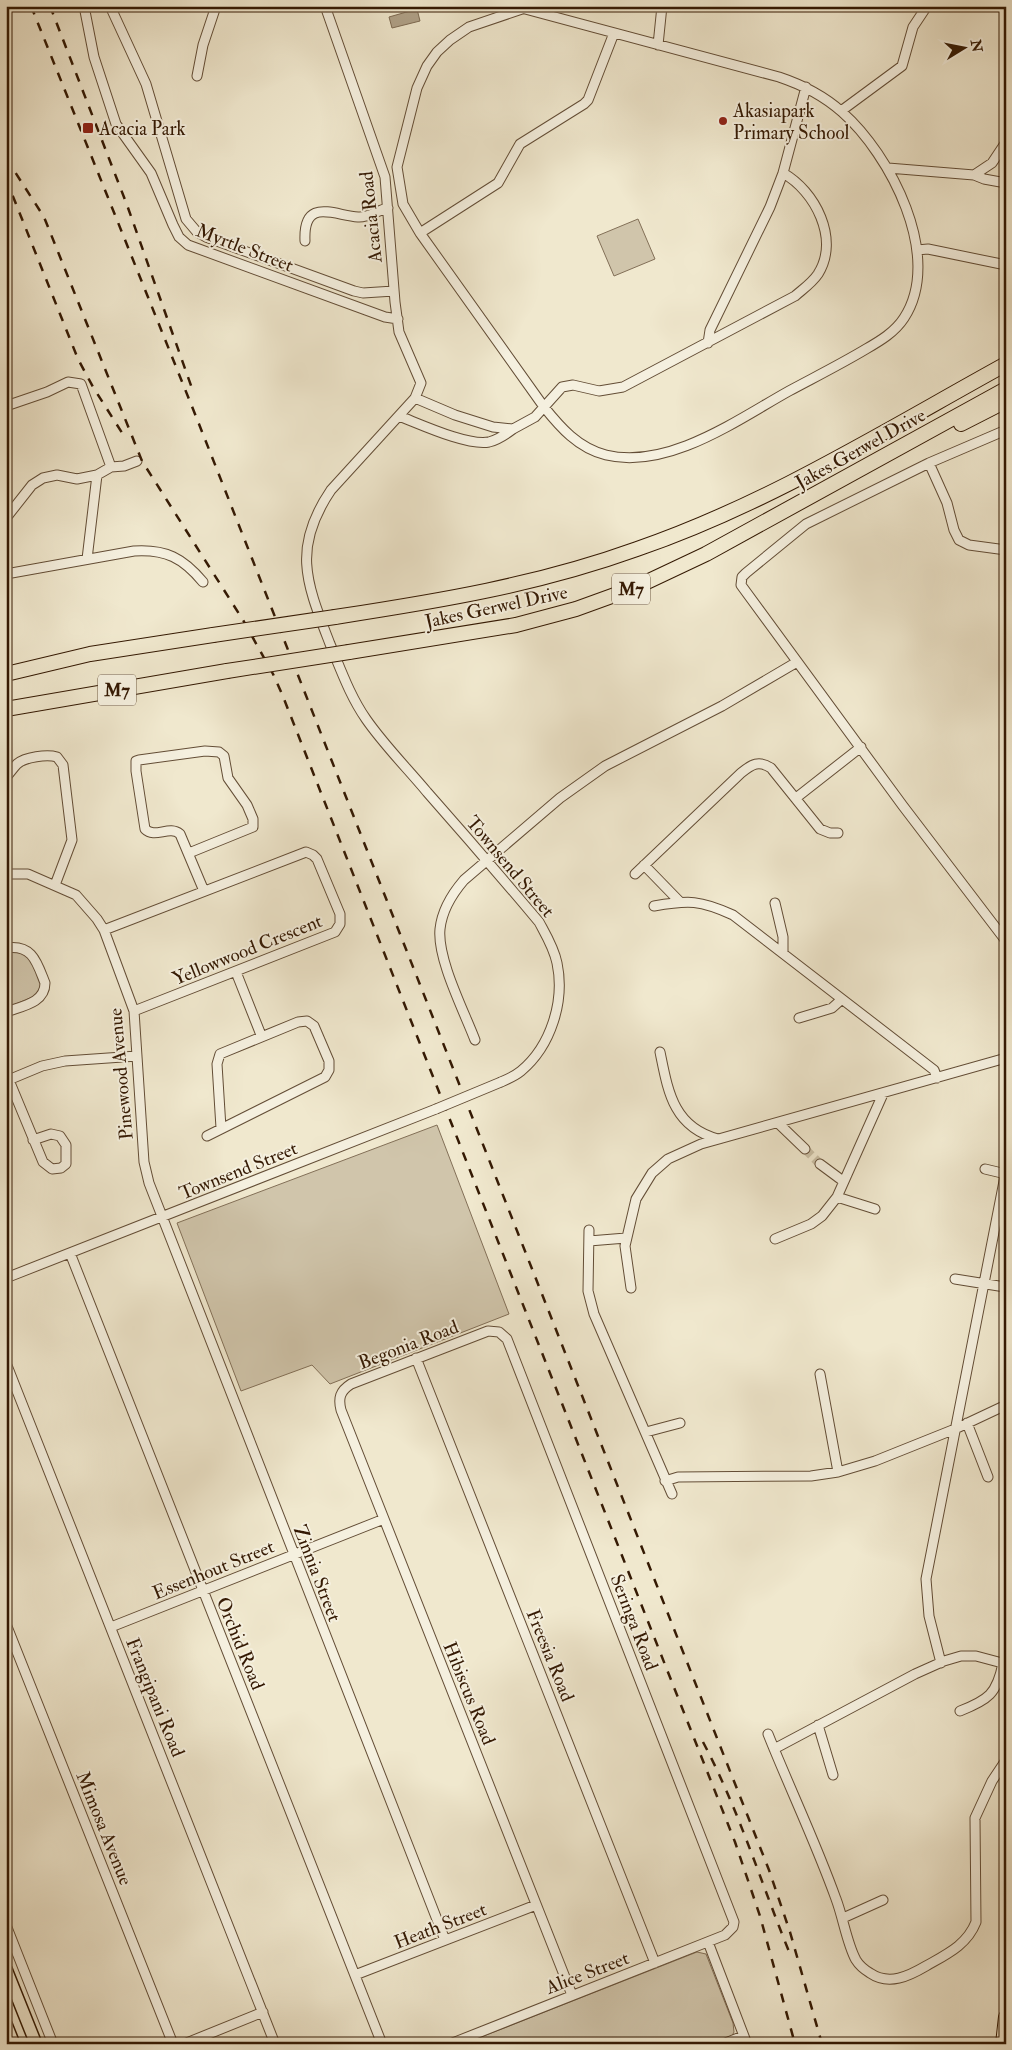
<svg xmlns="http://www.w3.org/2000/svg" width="1012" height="2050" font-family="'IM FELL Double Pica',serif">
<rect width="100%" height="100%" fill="#f0e8ce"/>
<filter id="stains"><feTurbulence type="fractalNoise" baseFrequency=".004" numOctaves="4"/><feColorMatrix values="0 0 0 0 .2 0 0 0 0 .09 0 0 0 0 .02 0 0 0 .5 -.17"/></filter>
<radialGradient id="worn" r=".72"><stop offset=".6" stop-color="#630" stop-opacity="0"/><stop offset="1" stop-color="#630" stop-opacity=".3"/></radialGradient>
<path fill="#d0c5ab" stroke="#826f57" d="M638,219L655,259L614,276L597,236Z
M6,951L23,952L32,962L42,986L37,995L6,1008Z
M437,1125L509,1314L330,1384L312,1365L241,1391L177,1223Z
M697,1952L706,1954L733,2023L734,2032L732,2036L710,2044H472L481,2037Z"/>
<path fill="#b0a289" stroke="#7e6b53" d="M417,9L420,21L392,28L389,17Z"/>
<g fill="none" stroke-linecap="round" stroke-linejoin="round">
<path stroke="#cabfa5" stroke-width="9" stroke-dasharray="9 4.5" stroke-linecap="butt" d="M805,1149L820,1164"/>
<g stroke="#634d36" stroke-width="11">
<path id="minor" d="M84,6L94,57L116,124L151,173L173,225L179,237L188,245L385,317L398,319
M110,6L146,84L186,219L197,232L206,237L354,291L363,293L394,291
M325,6L385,177L395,302L399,332L421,383L415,398L331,490C291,549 307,584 330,644C341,670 350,696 366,719C384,745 407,768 427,792C465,835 502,878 539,922C546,935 554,948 557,963C565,1001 551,1046 521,1071C515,1076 508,1079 501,1082
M514,6L779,77C803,85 823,95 842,112C890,154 944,257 904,318C895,332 880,341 866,349C841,364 815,377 789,391C737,420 668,470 606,455C578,448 560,427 544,407L420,233L403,204L397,167L417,88L427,66L437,52L450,40L469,27L522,9
M658,45L662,6
M197,76L203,45L216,6
M841,111L902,66L913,27L927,6
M888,168L974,175L992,163L1006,142
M974,175L984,179L1006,183
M420,233L498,183L520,144L584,104L588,100L614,33
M305,241C303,197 333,215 358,217C368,218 378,210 388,208
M917,250L928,249L1006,265
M708,343L710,330L770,207L783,173L806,87
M415,398L455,415L493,427L513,429L535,417L562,387L573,385L599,391L623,387L795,296C803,289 812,283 818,274C840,239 815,191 783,173
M6,406L47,392L68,382L81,384L111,467
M399,416C420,424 467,446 489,442C498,440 505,435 513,429
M1006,430L929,463L806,524L746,573L742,577L741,585L903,806L1006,941
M929,463L947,503L954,530L959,540L969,545L1006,550
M6,518L32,485L43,478L57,475L77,479L97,475L111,467L124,466L137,461
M87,559L97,475
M6,574L134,551C166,549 183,558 203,582
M6,777C10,773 13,768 17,764C25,757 47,754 57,757L63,765L72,840L55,885
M796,798L861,747
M189,853L253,827V819L247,805L228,778L224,756L219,752L205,751L139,760L136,761V771L145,829C155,839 169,825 180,834L204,891
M644,865L680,902
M6,874H28L76,895L97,919L104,930L134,1011L144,1162L149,1183L445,1940
M635,874L741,773C752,764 759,760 771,768L820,829L830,833H838
M775,903L783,937V952
M654,906C689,900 700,900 733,915L934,1070L937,1078
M104,930L306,852L313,855L317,859L340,914V924L335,932L134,1011
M6,948C33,944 37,963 45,983C45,1003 22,1006 6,1012
M236,972L261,1035
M799,1018L832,1008L842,999
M475,1040C464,1011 437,959 440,929C442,910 452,894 464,880L560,798L605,766L722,706L797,662
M660,1052C668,1091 673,1127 718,1139
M6,1073L43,1162L52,1169L61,1168L66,1164V1145L60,1136L51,1134L33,1140
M6,1081L42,1066L65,1061L137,1056
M778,1123L805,1149
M207,1136L325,1077L329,1070V1061L314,1026L307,1021L298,1022L220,1054L217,1064L221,1128
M820,1164L843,1181
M985,1169L1006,1174
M837,1197L875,1209
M589,1230L588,1291L594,1314L672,1494
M775,1239L811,1224L822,1216L837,1197L883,1094
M589,1241L626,1238
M70,1253L382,2044
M6,1278L436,1109
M955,1279L1005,1287
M631,1288L625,1246L636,1199L652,1173L668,1159L701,1144L1006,1058
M416,1358L655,1963
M6,1363L275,2044
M820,1374L838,1472
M967,1423L988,1477
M646,1432L680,1423
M665,1481L678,1477L811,1476L838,1472L875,1461L955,1429L1006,1405
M6,1624L173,2044
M111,1627L384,1519
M941,1663L929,1616L926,1579L1006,1171
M960,1711C988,1700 997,1694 1003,1663
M818,1725L833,1775
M768,1734C790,1789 816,1843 836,1899C843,1917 847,1944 856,1960C859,1965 865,1970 870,1973C889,1986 909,1976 926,1966C947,1954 967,1945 976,1922L975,1818L992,1781L1006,1760
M774,1749L915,1674L944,1661L961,1656H976L1006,1664
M843,1918L883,1900
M6,1925L53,2044
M708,1942L747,2044
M355,1975L536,1905
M184,2044L263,2012
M450,2044L725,1935L733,1927L734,1922L507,1339L499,1332L488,1331L351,1384C340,1391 338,1398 341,1410L572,1995
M723,2044L743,2036"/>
</g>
<g stroke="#341903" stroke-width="14">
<path id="major" d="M6,1969L36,2044
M6,2024L14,2044"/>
</g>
<g stroke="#341903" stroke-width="16">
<path id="highway" d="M961,424L1006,401
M335,617C439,601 537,585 637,549C768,504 886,430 1006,364
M349,652L516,625L576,609L634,588L706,554L1006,389
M6,674L90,654L213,635
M6,709L227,671
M1003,2044L1006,2017"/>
</g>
<use href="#minor" stroke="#f5f0df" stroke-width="9"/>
<use href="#major" stroke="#f0e8ce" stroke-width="11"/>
<use href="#highway" stroke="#f0e8ce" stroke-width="14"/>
<path stroke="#341903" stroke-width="2.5" stroke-dasharray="9 9" stroke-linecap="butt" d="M31,6L197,419L769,1870L790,1932L822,2044
M50,6L127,205L194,394
M6,158L44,217L142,461L243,620L273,674L282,694L735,1842L760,1916L795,2044
M6,179L78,359L93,387L126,439
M703,1742C739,1810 761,1883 790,1954"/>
<g stroke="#634d36" stroke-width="11" stroke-linecap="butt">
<path id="minor-bridge" d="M436,1109L501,1082"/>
</g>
<g stroke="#341903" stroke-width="16" stroke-linecap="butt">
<path id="highway-bridge" d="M213,635L335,617
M227,671L349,652"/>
</g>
<use href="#minor-bridge" stroke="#f5f0df" stroke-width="9"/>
<use href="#highway-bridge" stroke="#f0e8ce" stroke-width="14"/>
</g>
<g fill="#8f2418" stroke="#f5f0df" stroke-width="2">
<circle cx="723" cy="121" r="5"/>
<rect x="82" y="122" width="12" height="12" rx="2.5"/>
</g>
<g text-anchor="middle" stroke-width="4" stroke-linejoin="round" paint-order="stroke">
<g fill="#f5f0df" stroke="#6e5a45" stroke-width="1">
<rect x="612" y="573.5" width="38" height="31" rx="4"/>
<rect x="98" y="674.5" width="38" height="31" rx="4"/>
</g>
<g font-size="18" font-weight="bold" fill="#341903">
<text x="631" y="595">M7</text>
<text x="117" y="696">M7</text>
</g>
<g font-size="19" fill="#341903" stroke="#f5f0df" text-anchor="start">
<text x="733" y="117">Akasiapark<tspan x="733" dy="22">Primary School</tspan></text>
<text x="99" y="135">Acacia Park</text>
</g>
<g font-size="19" fill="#341903" stroke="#f5f0df">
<text transform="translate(370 217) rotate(-96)" y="7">Acacia Road</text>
<text transform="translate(245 247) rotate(21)" y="7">Myrtle Street</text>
<text transform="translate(860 448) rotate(-29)" y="7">Jakes Gerwel Drive</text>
<text transform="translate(496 606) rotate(-12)" y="7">Jakes Gerwel Drive</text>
<text transform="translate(511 866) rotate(50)" y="7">Townsend Street</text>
<text transform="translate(247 949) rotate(-22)" y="7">Yellowwood Crescent</text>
<text transform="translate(120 1074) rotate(-95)" y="7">Pinewood Avenue</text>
<text transform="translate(238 1170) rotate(-22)" y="7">Townsend Street</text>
<text transform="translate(408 1344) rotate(-21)" y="7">Begonia Road</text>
<text transform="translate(213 1569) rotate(-22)" y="7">Essenhout Street</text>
<text transform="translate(318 1573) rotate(69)" y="7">Zinnia Street</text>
<text transform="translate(635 1622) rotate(69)" y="7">Seringa Road</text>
<text transform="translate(241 1643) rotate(68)" y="7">Orchid Road</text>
<text transform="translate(551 1655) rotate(68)" y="7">Freesia Road</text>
<text transform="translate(470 1693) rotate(68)" y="7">Hibiscus Road</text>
<text transform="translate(156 1697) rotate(68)" y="7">Frangipani Road</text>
<text transform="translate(105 1828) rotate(68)" y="7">Mimosa Avenue</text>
<text transform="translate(440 1925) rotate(-21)" y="7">Heath Street</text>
<text transform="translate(587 1972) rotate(-21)" y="7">Alice Street</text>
</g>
</g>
<rect width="1012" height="2050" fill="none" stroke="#f0e8ce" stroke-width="25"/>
<rect x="8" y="8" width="997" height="2035" fill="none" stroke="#341903" stroke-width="2.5"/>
<rect x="12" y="12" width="987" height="2025" fill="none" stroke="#341903"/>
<g transform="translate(964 48) rotate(80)" stroke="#f5f0df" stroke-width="4" paint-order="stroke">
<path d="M0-4L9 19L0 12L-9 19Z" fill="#341903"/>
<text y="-8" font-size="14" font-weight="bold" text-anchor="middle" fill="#341903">N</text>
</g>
<rect width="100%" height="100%" filter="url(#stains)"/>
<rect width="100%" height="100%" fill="url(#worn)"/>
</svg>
